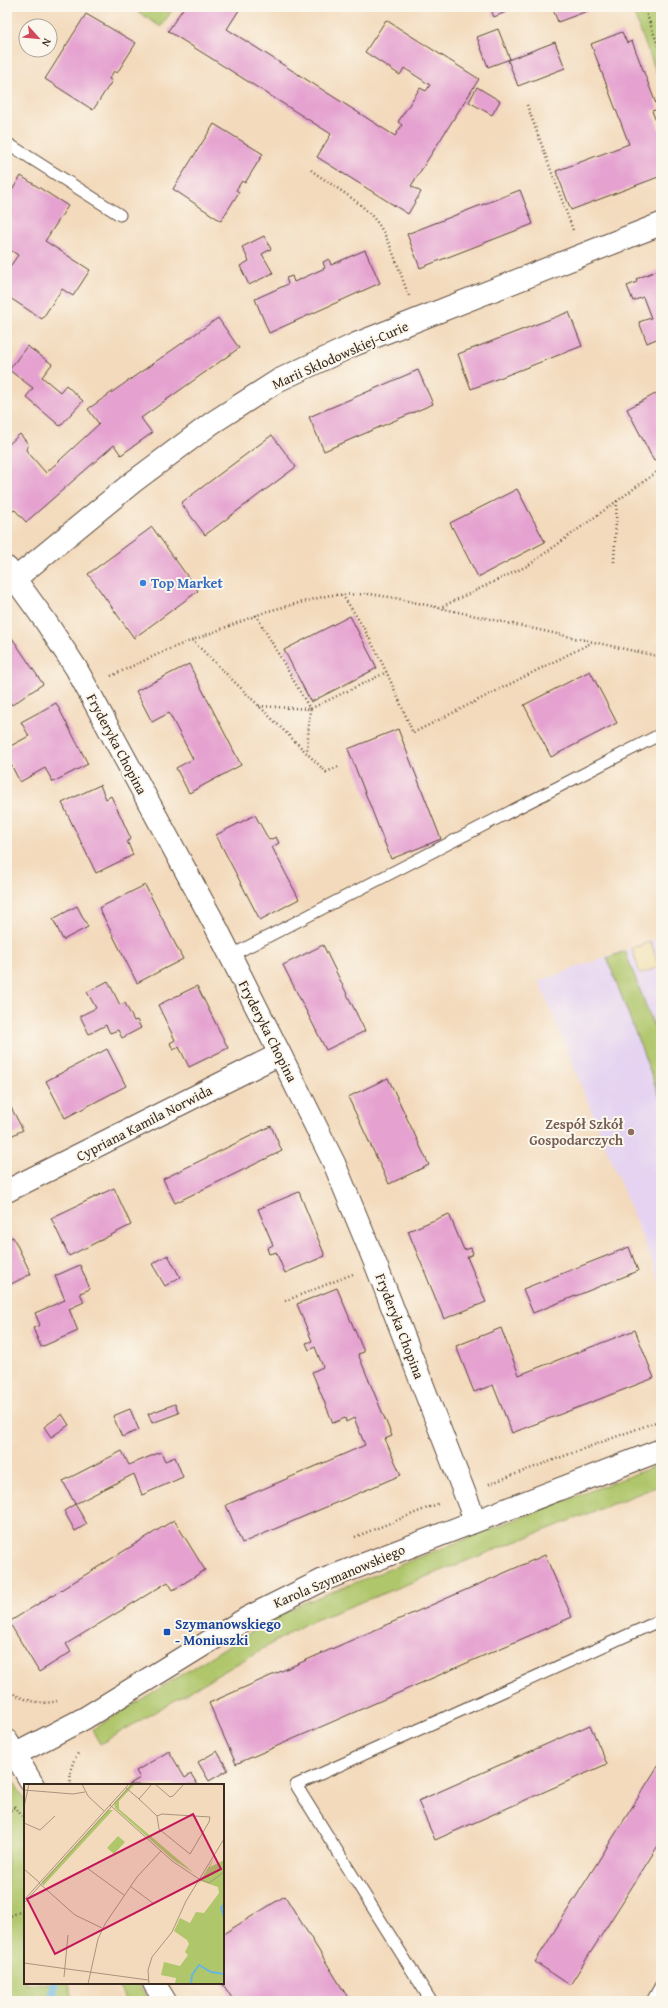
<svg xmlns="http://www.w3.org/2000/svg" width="668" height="2008" font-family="'Gentium Book Plus',serif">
<rect width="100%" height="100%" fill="#fbf7ec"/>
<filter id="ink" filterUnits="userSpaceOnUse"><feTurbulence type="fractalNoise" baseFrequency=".025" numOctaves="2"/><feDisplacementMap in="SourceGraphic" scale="8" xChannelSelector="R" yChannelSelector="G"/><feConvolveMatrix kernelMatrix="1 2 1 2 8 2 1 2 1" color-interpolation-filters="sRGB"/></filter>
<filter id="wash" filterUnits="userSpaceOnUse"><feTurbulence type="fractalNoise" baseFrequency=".012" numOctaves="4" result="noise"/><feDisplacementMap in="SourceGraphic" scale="16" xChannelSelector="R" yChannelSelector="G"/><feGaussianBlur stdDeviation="0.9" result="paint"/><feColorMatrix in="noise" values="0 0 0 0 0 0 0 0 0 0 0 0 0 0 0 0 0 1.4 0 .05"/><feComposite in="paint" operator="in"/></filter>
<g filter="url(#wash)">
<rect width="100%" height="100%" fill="#f3dabc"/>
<path fill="#e5d3f1" d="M661,937V1284L539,981Z"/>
<path fill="#afc66a" stroke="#757844" d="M131,7H174L161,27Z
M631,7H661V84Z
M625,951L661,1045V1100L607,958Z
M661,1464V1485L305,1624L100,1744L92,1730L244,1636L301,1604L509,1522Z
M7,1771L25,1800V1983H69L72,2001H7Z
M116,1983H138L148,2001H127Z"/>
<path fill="#eeda9e" stroke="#94825e" d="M651,942L659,967L640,974L632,948Z"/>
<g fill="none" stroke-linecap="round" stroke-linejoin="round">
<path stroke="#69b5e2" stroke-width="9" d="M52,2001L54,1983"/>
</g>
<g id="blocks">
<path fill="#e5a2d0" d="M184,7H241L227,29L395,136L402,125L398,122L420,88L426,91L430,85L404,68L400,75L365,52L386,20L479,79L411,186L421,192L408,214L317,157L331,134L168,31Z
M490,7H518L494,17Z
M552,7H598L558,22Z
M86,14L136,43L117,73L114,71L109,79L112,81L93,110L45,79Z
M498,29L510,59L488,67L477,37Z
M622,32L627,43L632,41L658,109L652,111L661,134V176L571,210L556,171L629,144L591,44Z
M555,42L565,68L518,86L508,60Z
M477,87L500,101L492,115L469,102Z
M214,124L263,154L245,183L242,181L236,190L239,192L221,221L173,189Z
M21,176L68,206L45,241L90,270L73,296L62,289L42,319L7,296V271L18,255L7,248V198Z
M520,190L533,224L420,268L407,234Z
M264,236L271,249L262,254L273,273L249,285L240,266L249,261L242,247Z
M365,250L380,283L269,333L255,299L288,284L286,278L292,276L294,282L325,268L323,262L329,259L331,265Z
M661,269V337L647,343L639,322L651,318L643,297L633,301L627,286L637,282L636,279Z
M569,312L582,346L471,389L458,354Z
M218,318L239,348L141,418L152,433L121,455L114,445L26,522L15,510L13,511L7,504V446L20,434L28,444L26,450L46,473L99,424L88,409Z
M27,346L52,364L42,377L60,392L66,385L83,401L60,426L26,397L33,388L9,370Z
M418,370L433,404L324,451L309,417Z
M661,391V458L654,461L627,409Z
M272,435L296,467L205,535L181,503Z
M517,489L545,542L478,577L450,523Z
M152,527L198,591L134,638L88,574Z
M350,616L377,668L311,702L284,650Z
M8,632L43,684L12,705L7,698Z
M189,664L241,765L189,793L176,768L193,759L169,713L152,722L136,691Z
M590,671L617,723L551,757L524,705Z
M56,703L88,764L53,782L45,768L20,782L7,757V748L29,736L21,722Z
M398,729L441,839L391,859L348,749Z
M100,785L106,799L111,796L121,817L131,839L127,841L133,855L96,873L62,803Z
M255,815L269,840L276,837L279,843L272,847L299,899L260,920L216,835Z
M145,885L183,959L137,983L99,908Z
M77,906L88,927L63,940L53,919Z
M323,945L365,1031L326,1050L283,965Z
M108,981L120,1005L125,1003L134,1021L137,1020L141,1028L122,1038L118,1030L110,1033L106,1025L89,1034L80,1016L96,1008L87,992Z
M197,986L228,1048L189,1067L179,1047L173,1050L170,1043L175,1040L158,1005Z
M107,1049L126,1086L65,1118L46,1081Z
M388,1078L429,1165L389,1184L348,1097Z
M7,1100L23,1130L7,1138Z
M271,1126L282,1151L175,1203L163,1179Z
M114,1188L131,1225L69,1256L51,1218Z
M299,1192L325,1256L285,1273L276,1252L269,1254L267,1248L273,1245L258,1209Z
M449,1214L464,1250L471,1248L473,1254L467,1257L486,1302L444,1319L408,1231Z
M13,1237L31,1274L7,1286V1240Z
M629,1247L638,1271L533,1313L523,1289Z
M168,1255L180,1277L165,1286L152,1264Z
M80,1265L90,1289L80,1293L84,1302L69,1309L78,1331L41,1347L33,1328L40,1325L35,1313L65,1300L55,1276Z
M337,1288L364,1352L358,1354L392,1436L385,1439L401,1475L242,1543L226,1505L365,1445L354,1418L346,1422L345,1418L333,1423L312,1372L323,1367L315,1347L309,1350L306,1343L312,1341L297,1304Z
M501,1328L519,1375L635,1330L654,1378L512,1433L493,1385L474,1392L456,1346Z
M175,1404L179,1413L152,1423L148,1414Z
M130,1409L139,1430L122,1437L113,1416Z
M62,1414L69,1425L51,1437L44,1427Z
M122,1451L129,1465L161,1452L165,1461L175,1457L183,1477L142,1495L134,1474L75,1504L63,1481Z
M75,1504L87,1524L75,1531L64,1511Z
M174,1520L205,1570L173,1590L168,1582L66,1644L71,1652L39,1672L9,1622Z
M545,1555L572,1617L236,1764L209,1703Z
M590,1725L607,1764L435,1840L418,1801Z
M169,1751L185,1778L191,1774L198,1785H128L140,1778L136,1771Z
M217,1751L228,1770L209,1781L198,1762Z
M661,1761V1841L570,1985L535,1962Z
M285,1896L350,2001H234L222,1983L223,1934Z"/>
</g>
</g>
<g filter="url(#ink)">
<use href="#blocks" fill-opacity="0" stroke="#574436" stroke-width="1"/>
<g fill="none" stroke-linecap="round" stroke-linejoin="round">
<g stroke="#574436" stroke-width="13">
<path id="service" d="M7,143L120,215
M230,956L661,734
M431,2001L296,1785L661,1620
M652,2001L661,1985"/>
</g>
<g stroke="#574436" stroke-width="24">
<path id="minor" d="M7,568L46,622L76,668L214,923L280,1054L334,1163L376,1265L475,1520
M16,578L133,482L212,423L279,380L356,344L661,224
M7,1191L280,1054
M7,1741L33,1785
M16,1754L85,1718L247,1618L323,1580L661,1450
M154,1983L165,2001"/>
</g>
<path stroke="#574436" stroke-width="2.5" stroke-dasharray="1 3" stroke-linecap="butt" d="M644,7L661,53
M527,105L573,230
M311,170C332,186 360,200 376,221C392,242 399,272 409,296
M614,562L617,501
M342,595C373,637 393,686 413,733L591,643
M439,608L529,565L661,469
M256,615L310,709L307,752
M192,640L326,772L338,767
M111,676L167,650L268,611L330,595L370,594L395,598L661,657
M259,706L310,709L387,672
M285,1301L353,1274
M489,1484L661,1420
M355,1537L440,1503
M7,1690C21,1699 40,1706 57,1701
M71,1785C69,1773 72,1761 79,1752
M15,1806L25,1821
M7,1812L16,1807
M7,1917L25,1910"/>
<use href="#service" stroke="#fff" stroke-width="11"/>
<use href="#minor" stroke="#fff" stroke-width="22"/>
<path stroke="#3b2a1e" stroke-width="1" d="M660,7L661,9"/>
</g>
</g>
<circle fill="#3f7fe0" stroke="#fbf7ec" stroke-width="1.5" cx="143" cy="583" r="4"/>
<circle fill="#8d6e63" stroke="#fbf7ec" stroke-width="1.5" cx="631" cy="1132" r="4"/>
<rect fill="#1a4fb4" stroke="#fbf7ec" stroke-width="1.5" x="163" y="1628" width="8" height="8" rx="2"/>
<g text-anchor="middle" stroke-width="4" stroke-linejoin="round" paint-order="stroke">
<g font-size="14" fill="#3b2a1e" stroke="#fbf7ec">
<text transform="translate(340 355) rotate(-24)" y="5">Marii Skłodowskiej-Curie</text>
<text transform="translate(117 744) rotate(62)" y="5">Fryderyka Chopina</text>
<text transform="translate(268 1031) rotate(63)" y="5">Fryderyka Chopina</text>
<text transform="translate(144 1123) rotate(-27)" y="5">Cypriana Kamila Norwida</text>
<text transform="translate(400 1326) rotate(69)" y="5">Fryderyka Chopina</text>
<text transform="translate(339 1576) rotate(-23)" y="5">Karola Szymanowskiego</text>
</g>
<g font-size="14" font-weight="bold" fill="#366cbe" stroke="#fbf7ec" text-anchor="start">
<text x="151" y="588">Top Market</text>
</g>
<g font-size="14" font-weight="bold" fill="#785e54" stroke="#fbf7ec" text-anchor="end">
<text x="623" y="1129">Zespół Szkół<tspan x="623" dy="16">Gospodarczych</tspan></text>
</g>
<g font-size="14" font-weight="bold" fill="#164399" stroke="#fbf7ec" text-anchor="start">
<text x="175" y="1629">Szymanowskiego<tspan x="175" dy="16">- Moniuszki</tspan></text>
</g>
</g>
<g transform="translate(24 1784)">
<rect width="200" height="200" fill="#f3dabc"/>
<path d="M107,0H111L95,17V25L170,89L149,76L91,24L90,19ZM84,26H89L19,102L18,98ZM94,52L101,58L90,70L83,64ZM190,74L186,83L200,76V200H151L152,194L137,191L140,178L156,182L164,171L161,168L165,160L163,156L150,147L156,134L166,139L172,128L180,129L195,109L194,103L177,97L173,102Z" fill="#afc66a"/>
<path fill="none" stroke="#69b5e2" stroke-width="2" d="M200,120L197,124L200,133M167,200L168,191L175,181L187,188L200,190"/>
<path fill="none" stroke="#a9947d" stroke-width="1" d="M58,0L64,12L80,27M131,0L146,13L149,12L160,0M102,4L115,15L128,0M0,6L49,10L61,8M115,15L133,32M86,21L148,77L175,95L185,99L200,88M0,23L5,0M138,30L186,33L185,38L166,70L135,45L133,32ZM0,39L16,46L31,32M63,84L100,111M0,85L16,99M15,99L51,131L78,144M106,102L130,120M0,116L105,0M0,119L108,0M0,179L124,196M40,193L44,151M64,200L74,155L81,140L113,93L137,67M125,200L124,186L128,173L148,148L162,117L200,55"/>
<path fill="#c2185b" fill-opacity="0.15" stroke="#c2185b" stroke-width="2" d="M169,30L197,85L31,170L3,115Z"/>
<rect width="200" height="200" fill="none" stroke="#3b2a1e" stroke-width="2"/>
</g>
<rect width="668" height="2008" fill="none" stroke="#fbf7ec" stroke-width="24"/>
<g transform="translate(38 38) rotate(117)"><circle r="19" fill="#fbf7ec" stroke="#aea59a"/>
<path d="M0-3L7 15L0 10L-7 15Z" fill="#d1495b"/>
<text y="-6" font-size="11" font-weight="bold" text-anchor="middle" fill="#3b2a1e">N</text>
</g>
</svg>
